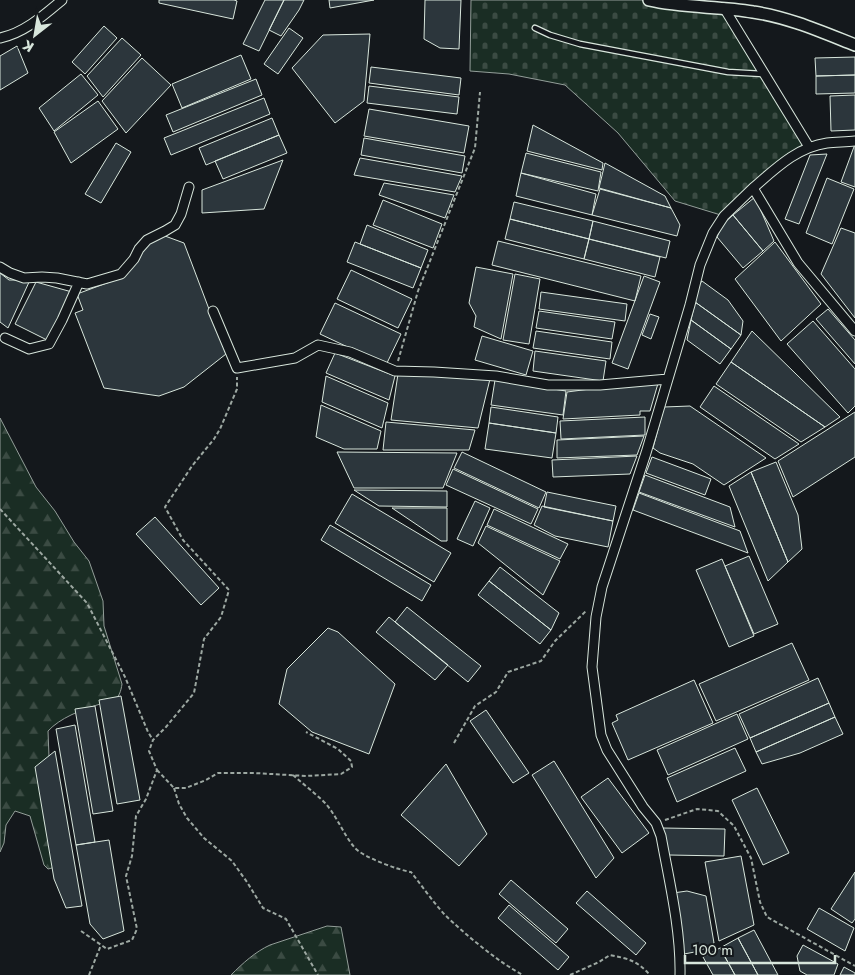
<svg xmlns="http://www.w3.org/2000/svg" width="855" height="975" font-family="Jost,sans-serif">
<defs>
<pattern id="forest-firs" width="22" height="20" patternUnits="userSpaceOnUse" patternTransform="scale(1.25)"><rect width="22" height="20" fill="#1a2d24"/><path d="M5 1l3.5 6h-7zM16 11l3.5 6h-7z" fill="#3b4b43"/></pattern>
<pattern id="cemetery-stones" width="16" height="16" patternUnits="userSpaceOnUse" patternTransform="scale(1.25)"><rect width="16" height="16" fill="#1a2d24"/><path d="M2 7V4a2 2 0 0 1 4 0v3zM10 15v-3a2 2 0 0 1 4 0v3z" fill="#3b4b43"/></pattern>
</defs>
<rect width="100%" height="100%" fill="#14181c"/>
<path fill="url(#forest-firs)" stroke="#939e99" d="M0,418L36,487L55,511L74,542L89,561L103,601L104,626L122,684C121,691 119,698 113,701C108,703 102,703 97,705C81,710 60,718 48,731L49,757L55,864L52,868L48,869L44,865L30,816L15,811L6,825L4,843L0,852Z
M327,926L341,927L350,975H231C243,963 255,952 270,945Z"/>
<path fill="url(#cemetery-stones)" stroke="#939e99" d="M471,0H649L724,9L809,147L785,161L724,216L675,201L618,133L565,85L509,74L470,71Z"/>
<path fill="#2c363c" stroke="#d8e6dc" d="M159,0H234L237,1L233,19L159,3Z
M265,0H284L259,51L243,44Z
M284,0H304L299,10L281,36L269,30Z
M329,0H374L330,8Z
M425,0H461L459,49L440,48L424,39Z
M104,26L117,38L85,74L72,62Z
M289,28L303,38L278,74L264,64Z
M370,34L364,101L335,123L292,68L323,35Z
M122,38L141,55L103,97L87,76Z
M17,46L28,73L0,90V56Z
M241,55L251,79L182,108L172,84Z
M855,57V75L816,76L815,58Z
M142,58L171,85L126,133L102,101Z
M371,67L461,78L459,95L369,83Z
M81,74L98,95L54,131L39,108Z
M855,75V93L816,94V76Z
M256,79L262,95L173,132L166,115Z
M369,86L459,97L457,114L367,103Z
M855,95V130L831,131L830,96Z
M264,98L270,114L171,155L164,138Z
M98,101L118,129L71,163L54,132Z
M369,109L469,126L464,153L364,136Z
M272,118L279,135L206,165L199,148Z
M533,125L603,163L602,170L527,151Z
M279,135L287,153L223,179L215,161Z
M364,138L465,156L462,173L361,155Z
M116,143L131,152L101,203L85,194Z
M855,144V187L841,182Z
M526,153L601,172L598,191L521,173Z
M827,154L799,224L785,219L810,155Z
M360,158L462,176L455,192L354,175Z
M283,160L264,209L202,213V190Z
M605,163L665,196L671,208L599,188Z
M521,173L596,194L592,215L516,196Z
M827,178L854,189L832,244L806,233Z
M384,183L454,195L445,218L379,195Z
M600,189L671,208L680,225L677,236L592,215Z
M755,197L774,241L763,251L733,215Z
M383,200L442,224L433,248L373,225Z
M514,202L593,221L589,239L510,219Z
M733,215L763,251L743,268L717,237L723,224Z
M510,219L589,239L584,259L505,239Z
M593,221L670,241L666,258L589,239Z
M367,225L428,250L421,268L360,244Z
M841,228L855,233V318L821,274Z
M165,236L184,243L226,354L184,387L159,396L104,388L75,313L83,310L77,294L123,277L151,241Z
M589,239L660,257L655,277L584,259Z
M498,241L641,276L635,301L492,265Z
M355,242L421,268L413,288L347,262Z
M775,242L821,304L781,341L735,279Z
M476,267L513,274L501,339L474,327L476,316L469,303Z
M351,270L412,299L398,328L337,299Z
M0,273L9,280H30L8,328L0,322Z
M515,274L540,279L529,344L503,340Z
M644,276L660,282L628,369L612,363Z
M702,281L728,300L743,321L741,335L695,302L699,285Z
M36,282L72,292L49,341L15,324Z
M541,292L627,304L625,321L539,309Z
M695,302L741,335L731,349L691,320Z
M335,303L401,334L386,365L320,334Z
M828,309L855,340V364L816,319Z
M539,311L615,322L612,339L536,328Z
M650,314L659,317L651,339L642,335Z
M691,320L731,349L720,364L687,340Z
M813,321L855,369V406L848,413L787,344Z
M536,331L612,342L610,359L533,348Z
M752,331L840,417L825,427L731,362Z
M482,336L533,351L526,375L475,360Z
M535,351L606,361L603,381L533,371Z
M335,353L395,376L389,400L326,373Z
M731,362L825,427L801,442L716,384Z
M398,374L490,379L478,428L391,420Z
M326,376L388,403L382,428L322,402Z
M495,380L566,391L563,415L491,405Z
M659,380L650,411H640V415L563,419L567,392Z
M714,386L799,444L775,459L700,407Z
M321,405L381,431L377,449H344L316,437Z
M690,406L766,458L724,485L693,464L660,453L653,448L664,407Z
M491,407L558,417L556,433L489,423Z
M855,412V457L793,497L778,461Z
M645,417V435L561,439L560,421Z
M386,422L475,430L469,450H383Z
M489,423L556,433L552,458L485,449Z
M644,436L637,455L557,458V440Z
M337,452L457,453L443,488H354Z
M462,452L546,492L539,508L454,468Z
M637,456L630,474L553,477L552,460Z
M652,457L711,479L705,495L646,473Z
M776,462L798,515L802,549L788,562L751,472Z
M453,469L538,509L531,524L446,485Z
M751,472L788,562L768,581L729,486Z
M645,475L730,507L735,527L639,492Z
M354,490L447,491V507L379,506Z
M547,492L616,506L613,521L544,507Z
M639,493L740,531L748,553L633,510Z
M352,494L451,553L434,582L335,523Z
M475,501L490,508L473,546L457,539Z
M542,506L613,521L608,547L555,536L534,525Z
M392,508H447V541H441Z
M494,509L568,544L560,559L487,525Z
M155,517L219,588L201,605L136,534Z
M330,525L431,585L422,601L321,540Z
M486,526L560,561L543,595L478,543Z
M749,556L778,624L754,634L725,566Z
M722,559L754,636L729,647L696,570Z
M500,567L559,613L551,630L489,581Z
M489,581L551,630L540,644L478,595Z
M407,607L481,666L468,682L395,622Z
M389,617L448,665L435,680L376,632Z
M328,628L338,632L395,684L369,754L312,732L279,704L287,669Z
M792,643L809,680L716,721L699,684Z
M818,678L829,703L750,738L739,714Z
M694,680L713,723L628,760L612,723L618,720L616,715Z
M121,696L140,800L117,804L99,700Z
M829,703L835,717L756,752L750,738Z
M95,706L113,811L93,814L75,709Z
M486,710L529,773L513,783L470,721Z
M737,714L748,739L668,775L657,750Z
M835,717L843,734L800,753L762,764L756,752Z
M75,725L95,842L76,845L56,729Z
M735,748L746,771L677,802L667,778Z
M55,751L82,906L66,908L54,879L35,767Z
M554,761L614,858L596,878L532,775Z
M446,764L487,834L459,866L401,815Z
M608,778L649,833L622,853L581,797Z
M757,788L789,853L763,865L732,800Z
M662,828L725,829L724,856L669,855Z
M109,840L124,931L103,939L90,924L76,845Z
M741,856L754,925L719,941L705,862Z
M855,872V919L852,923L831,909Z
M511,880L568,929L556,943L499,894Z
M587,891L646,943L636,955L576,903Z
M687,891L706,896L714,943L700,951L684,954L673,893Z
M509,905L569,957L558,970L498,918Z
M819,908L854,928L845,951L807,929Z
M754,930L778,975H758L738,938Z
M738,938L758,975H735L720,948Z
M803,945L838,964L834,975H807L800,971L797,956Z
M720,948L735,975H713L703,957Z
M844,967L855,973V975H840Z"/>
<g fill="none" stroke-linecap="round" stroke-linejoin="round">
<g stroke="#d8e6dc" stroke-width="7">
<path id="service" d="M535,28L550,35L580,44L728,72L763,74"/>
</g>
<g stroke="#d8e6dc" stroke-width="11">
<path id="minor" d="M724,8L809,147
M0,38C24,33 43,16 62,0
M855,141C846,142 836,142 827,143C797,147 775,169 753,188L798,263L855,331
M0,267L10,273L24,278L42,277L57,278L87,284L121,274L134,259L139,249L147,240L165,231L175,225L181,214L189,187
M213,311L237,368L295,358L318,345L350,352L395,371L434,372L496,376L548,385H600L668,379
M5,338L29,349L49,344L62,320L79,282
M680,975C681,930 669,880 661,836L656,823L643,807L607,750L601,735L592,667L596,617L602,587L646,453L690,305L700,265L713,233L724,216L753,188"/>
</g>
<g stroke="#d8e6dc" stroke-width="14">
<path id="tertiary" d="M649,0C683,8 719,6 753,12C788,17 822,32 855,45"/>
</g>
<path stroke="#9da8a2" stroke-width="2" stroke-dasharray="4 2.5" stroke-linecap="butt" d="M398,361L418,291L475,148L480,92
M0,509L87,603L125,677L148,732L153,740
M454,743L475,706L496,692L508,672L541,661L555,641L587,610
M157,770L174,788H186L206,780L218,773H254L306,776L341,774L352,767L351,761L338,749L306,732
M293,775C303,784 315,793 325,803C337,816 343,834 355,848C363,857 398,870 411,872C422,886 433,902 445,915C466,935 498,962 523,975
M174,788L179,804L187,818L204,838L232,861L247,882L263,908L286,919L318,975
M665,820L697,809L718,811L734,826L751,858L760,902L767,917L855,966
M81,931L107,949L132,940L137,929L126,876L132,856L136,816L146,799L157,770L149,751L153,740L166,727L194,693L204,639L221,617L229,590L183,540L165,507L192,466L214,439L220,429L237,389V377
M89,975L101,945
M570,975L599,962L610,955C629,959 636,960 650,975"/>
<use href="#service" stroke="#14181c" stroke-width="4.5"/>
<use href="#minor" stroke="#14181c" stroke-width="9"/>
<use href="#tertiary" stroke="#14181c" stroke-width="11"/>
</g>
<g transform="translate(35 35) rotate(211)" stroke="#14181c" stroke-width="4" paint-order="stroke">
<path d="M0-4L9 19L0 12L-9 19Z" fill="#d8e6dc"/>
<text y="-8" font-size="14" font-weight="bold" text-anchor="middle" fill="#d8e6dc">K</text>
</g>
<path d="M685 955v8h150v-8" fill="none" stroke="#d8e6dc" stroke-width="2.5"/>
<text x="692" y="955" font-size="15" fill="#d8e6dc" stroke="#14181c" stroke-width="4" paint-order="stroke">100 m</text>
</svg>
